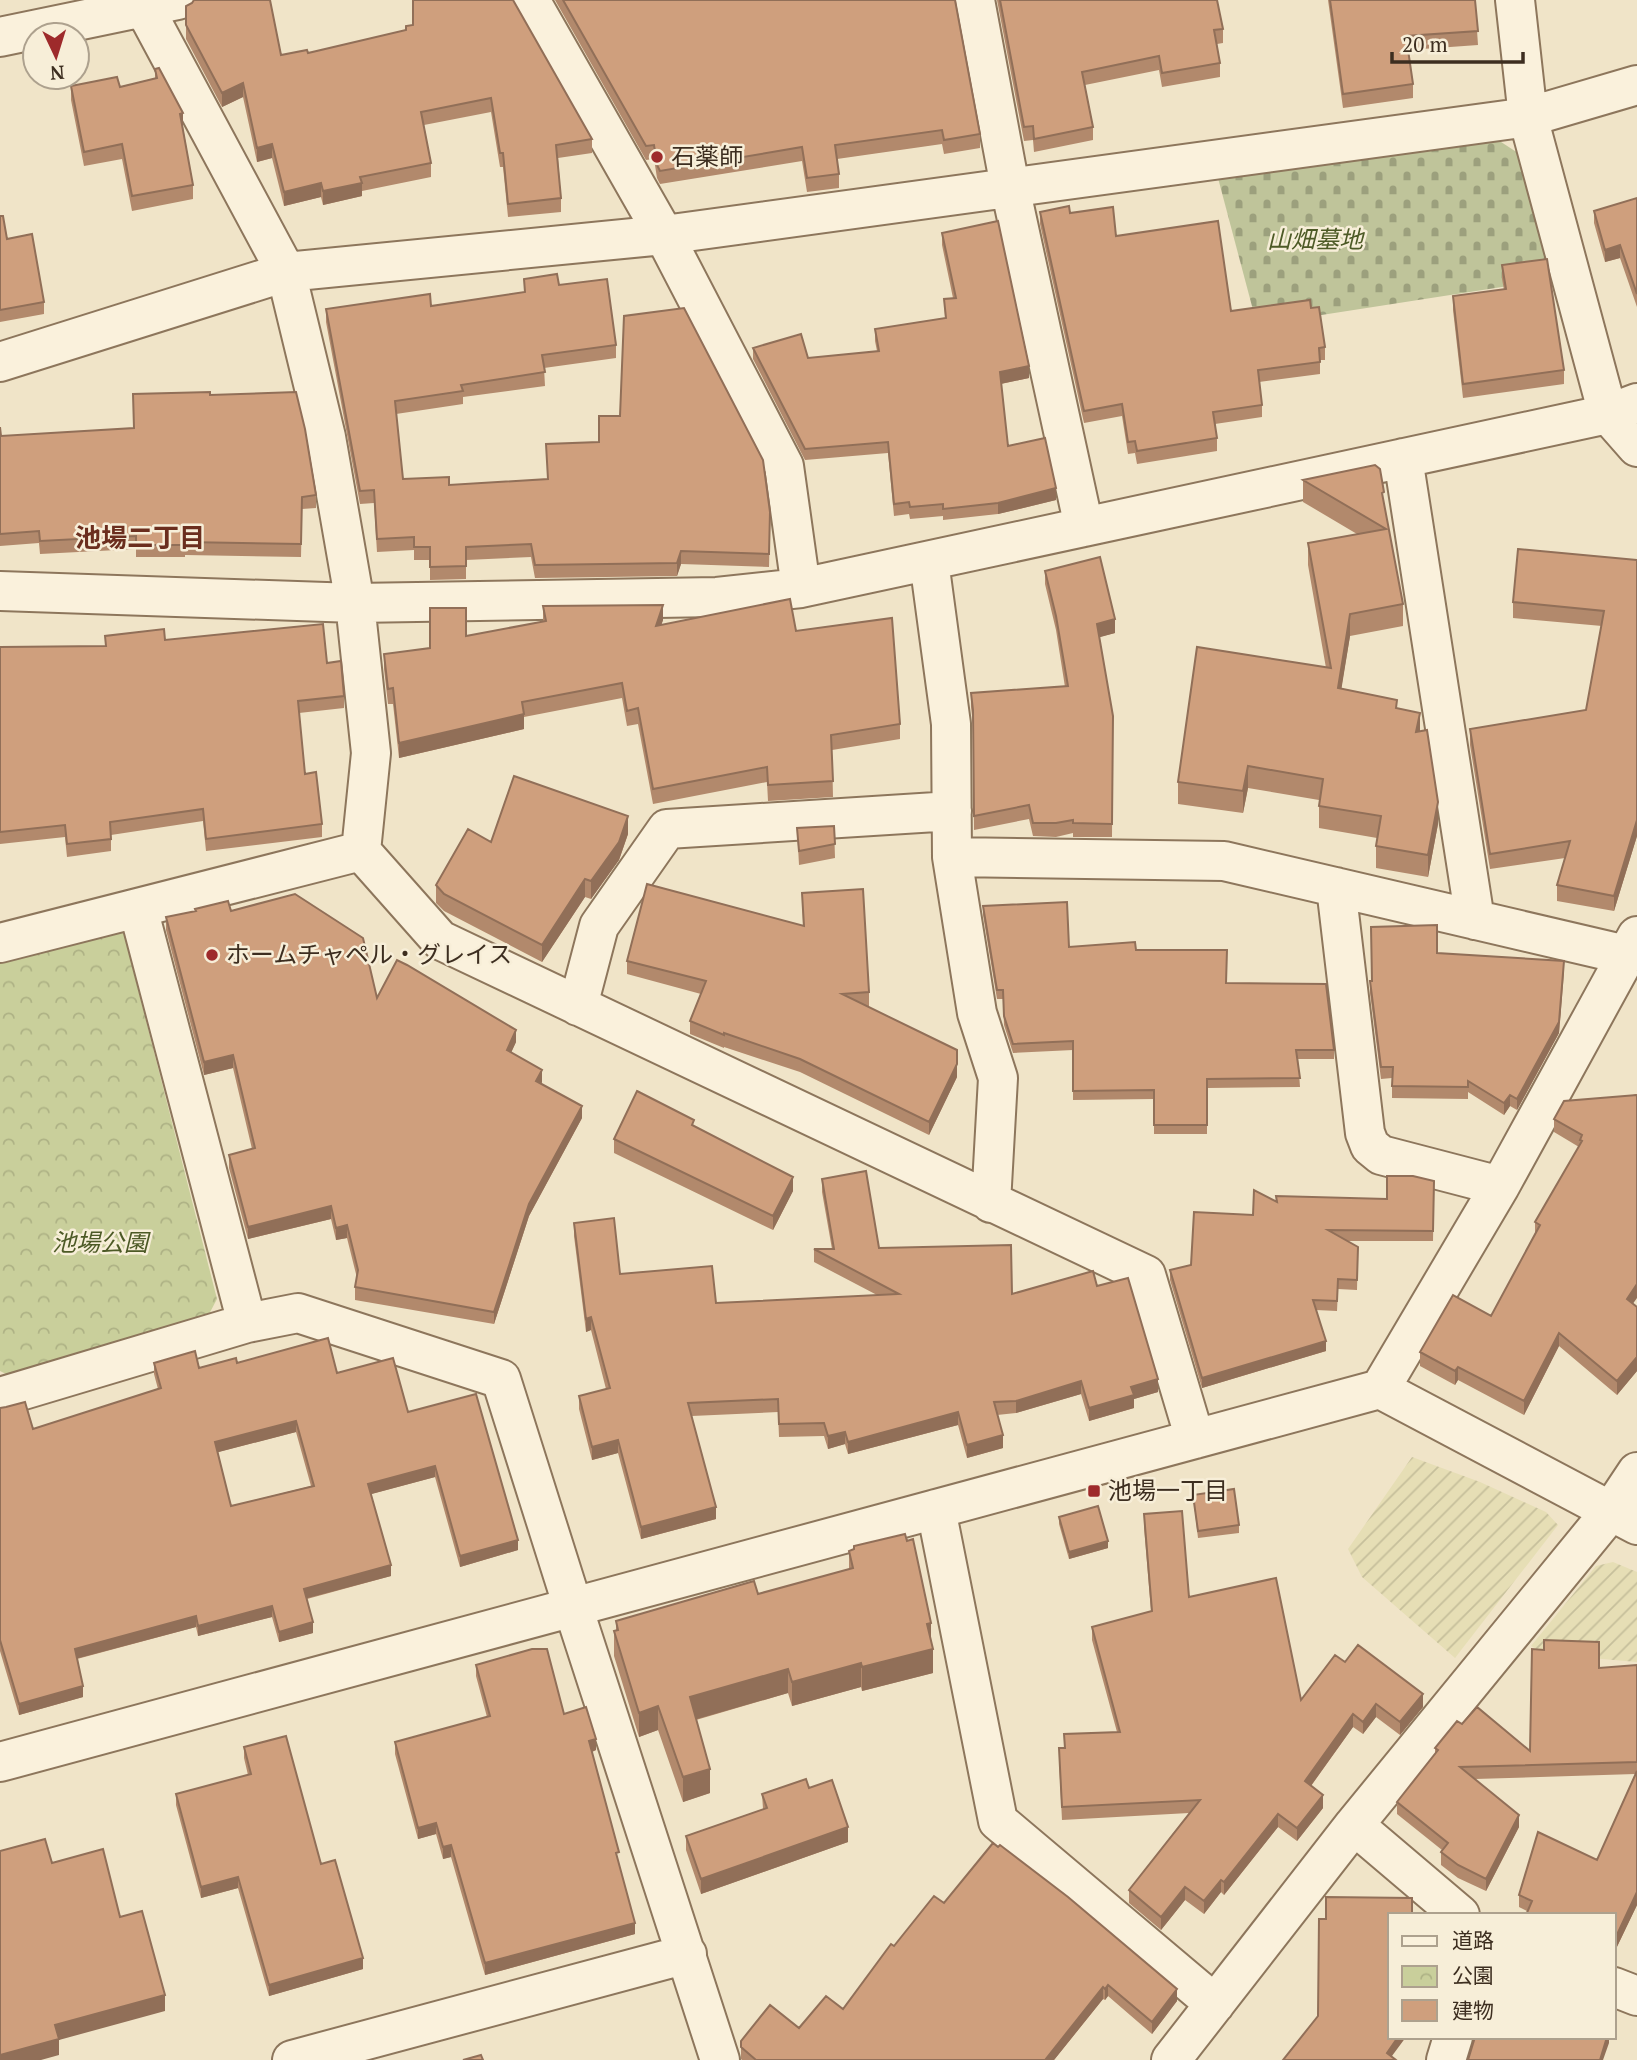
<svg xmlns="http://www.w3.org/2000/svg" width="1637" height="2060" font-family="'PT Serif','Noto Sans JP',serif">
<defs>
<pattern id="farmland-furrows" width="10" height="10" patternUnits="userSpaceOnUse" patternTransform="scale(1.75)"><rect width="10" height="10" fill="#e6deb5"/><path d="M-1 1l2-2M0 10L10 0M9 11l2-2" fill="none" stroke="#c6bf9b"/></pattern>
<pattern id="cemetery-stones" width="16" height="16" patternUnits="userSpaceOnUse" patternTransform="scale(1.75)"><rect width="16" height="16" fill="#bfc49a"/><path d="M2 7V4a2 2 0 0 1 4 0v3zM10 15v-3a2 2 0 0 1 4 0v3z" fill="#9ca07d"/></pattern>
<pattern id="park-crowns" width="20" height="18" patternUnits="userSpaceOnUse" patternTransform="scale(1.75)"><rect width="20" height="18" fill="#c9cf9b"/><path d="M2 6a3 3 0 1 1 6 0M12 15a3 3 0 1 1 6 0" fill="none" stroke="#aeb285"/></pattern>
</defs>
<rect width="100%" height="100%" fill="#f0e4c8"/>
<path fill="url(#farmland-furrows)" d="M1412,1457L1480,1482L1546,1512L1558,1525L1455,1658L1362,1577L1348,1549Z
M1613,1562L1637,1572V1662L1545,1654L1531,1646L1596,1566Z"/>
<path fill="url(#cemetery-stones)" d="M1498,140L1518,153L1554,279L1257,325L1218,178Z"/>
<path fill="url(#park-crowns)" d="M110,925L124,934L217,1299L207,1318L8,1375L0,1371V953Z"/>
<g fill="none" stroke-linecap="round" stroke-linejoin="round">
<g stroke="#8d765c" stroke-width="42">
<path id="minor" d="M140,0L286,272L326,437L355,603L371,753L361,851L440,940L1146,1275L1195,1439
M530,0L664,235L784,466L801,588
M975,0L1010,187L1084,527
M1515,0L1528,117L1608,414L1637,447
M0,37L178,0
M0,362L286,272L664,235L1528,117L1637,85
M1403,458L1475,920
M929,561L951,724L952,857L977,1013L998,1078L991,1203
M0,591L355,603L717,597L801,588L1608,414L1637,403
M952,857L1224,861L1626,955
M1336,887L1365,1133L1370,1146L1381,1155L1500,1186
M138,908L247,1323
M0,943L361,851
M578,1006L599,926L667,829L952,811
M1380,1389L1500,1186L1637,936
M0,1397L247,1323L298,1313L501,1379L573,1607L720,2060
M936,1509L998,1821L1215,2004
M0,1762L1380,1389L1637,1525
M1354,1825L1460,1915
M1614,1987L1637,1996
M292,2060L687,1954
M1171,2060L1354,1825L1611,1511L1637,1472
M1446,2060L1453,2037"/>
</g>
<use href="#minor" stroke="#faf1dc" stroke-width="38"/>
</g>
<path fill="#b2896c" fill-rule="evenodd" d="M555,0H955L980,134V148L944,154L942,144L837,159L839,174V188L807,192L802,161L660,184L657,178L654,159L646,160Z
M997,0H1217L1223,29V43L1217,44L1220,63V77L1162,87L1159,70L1085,85L1093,127V140L1034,152L1033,140L1024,141Z
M1328,0H1475L1478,45L1408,50L1413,84V98L1343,108Z
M186,6L281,55L308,53L406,30V26L592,139V153L558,158L561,198V212L508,217L503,167H500L491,112L424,125L431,163V177L362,191V196L323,205L321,197L284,206L272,158L257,162L243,97L222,107L186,39Z
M155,69L183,127L193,185V199L132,211L122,159L84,166L71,100V86L120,87L155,78Z
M1637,198V307L1620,258L1605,262L1594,223V211Z
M1040,212L1070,213L1116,236L1231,311L1311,308L1325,347V360H1320V374L1259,382L1262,405V417L1215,424L1217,438V451L1137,464L1135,453L1128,454L1122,416L1084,423L1040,224Z
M0,216L7,239L44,302V314L0,322Z
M942,233L1029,378L1001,384L1008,446L1056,500L998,514L943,520V516L910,519L909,514L894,516L888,453L805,460L753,359V348L808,358L877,351L875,341V329L945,318L944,299L953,298L942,245Z
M1502,265L1564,370V384L1463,398L1453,310V296L1504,290L1502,279Z
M524,279L559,285L616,345V358L544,368L545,386L463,397V404L396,414L403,479L770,525L769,567L681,564L677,576L535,578L531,557L466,560V579L430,580V560H414V550L377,552L374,503L360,504L326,322V309L431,306L524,293Z
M210,395L316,495V508L302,509L301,557L185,555V557H136V549L40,554L39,543L0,546V427L1,436L134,428Z
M1303,480L1384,504L1403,604V626L1350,636L1341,689L1397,708L1420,731L1438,824L1428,877L1376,868V846L1377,838L1319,828V800L1248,788L1243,813L1178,804V782L1326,668L1308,565V543L1357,534L1303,502Z
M1637,560V836L1614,911L1557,901V885L1565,858L1490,869L1470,745V729L1586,710L1602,626L1513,618V602Z
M1045,571L1115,633L1099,637L1113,716L1112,837H1073V833L1056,837L1033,836L1029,819L974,830L973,724L971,707V693L1065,687L1056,630L1045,584Z
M543,606L663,620L661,625L796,631L900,724V739L832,750L833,797L768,801L767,782L653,804L638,724L627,726L622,698L524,717V729L399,758L393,704H388L384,669V654L430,648L466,636L543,622Z
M105,636L165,640L327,663L344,696V708L299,713L305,774L322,824V837L206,851L203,821L111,835V851L67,857L65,837L0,844V647L105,646Z
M834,826L835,858L799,865L797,828Z
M628,834L619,860L591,899L585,897L542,962L444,911L436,903V885L491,842Z
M802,893L869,992V1006H867L957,1077L929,1135L800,1072L724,1047V1048L690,1034V1021L701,994L627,974V961L803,926Z
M983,906L1069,947L1136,950L1226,983L1334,1050V1059H1298L1300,1087L1207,1088V1134H1154V1099L1073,1100V1050L1013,1053L1004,1025L1003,999H997L983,915Z
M231,911L377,998L516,1042L511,1052L542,1082L541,1084L582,1118L529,1216L494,1324L355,1300V1287L357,1278L347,1238L336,1240L331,1219L248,1239L229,1168V1155L252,1149L233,1068L204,1075L166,930V917Z
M1437,953L1564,973L1559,1033L1517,1110L1510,1106L1504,1115L1468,1092V1099L1392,1098V1078L1381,1079L1370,993V981Z
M1636,1094L1633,1304L1637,1307V1371L1617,1395L1559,1346L1524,1415L1458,1380L1455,1385L1420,1366V1352L1491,1316L1535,1235V1222L1579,1147L1554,1132V1119Z
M694,1126L793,1191L773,1230L614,1153V1139Z
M822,1179L879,1248L1012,1294L1097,1286L1158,1392L1134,1399V1408L1089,1421L1081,1394L1016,1413L997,1415L1003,1448L967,1458L958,1425L848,1454L845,1444L828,1449L824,1436L779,1437L778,1412L692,1416L716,1519L641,1539L618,1453L592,1460L579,1409V1396L606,1389L591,1330L586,1332L574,1236V1223L620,1274L716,1303L877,1295L814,1262V1249H832L822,1192Z
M1434,1181L1433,1241H1347L1358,1247L1357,1290L1338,1289L1337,1311L1316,1310L1326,1351L1202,1388L1170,1280V1270L1191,1265L1253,1215L1277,1202L1387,1199Z
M154,1363L199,1368L237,1363L337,1373L408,1412L518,1550L460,1567L435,1477L371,1494L391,1576L307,1599L313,1633L279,1642L272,1617L198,1636L196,1627L77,1659L83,1697L19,1715L0,1651V1408L33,1429L158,1389L154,1374ZM296,1432L311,1486L231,1506L218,1452Z
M1193,1495L1239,1525V1533L1198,1538Z
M1144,1514L1189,1597L1301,1700L1345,1662L1423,1707L1400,1735L1376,1717L1363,1734L1353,1727L1311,1786L1323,1808L1297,1841L1278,1827L1224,1895L1221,1892L1204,1914L1185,1900L1161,1930L1129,1903V1890L1189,1813L1062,1820L1059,1761V1748H1064V1734L1117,1732L1092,1640V1627L1151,1611L1144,1527Z
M1059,1517L1108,1548L1069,1559L1059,1524Z
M849,1551L931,1642L933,1673L862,1691L861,1687L792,1706L788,1693L696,1720L710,1793L683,1802L658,1730L639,1737L614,1656V1631H616V1621L758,1594L849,1569Z
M476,1665L564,1714L596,1750L592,1752L635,1934L485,1975L451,1857L443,1859L436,1834L418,1839L395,1754V1742L487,1717L476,1676Z
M1637,1665V1905L1614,1953V1915L1527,1911L1519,1907V1895L1597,1860L1635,1774L1475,1779L1519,1827L1486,1891L1458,1878L1441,1865V1852L1442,1850L1397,1814V1802L1435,1754V1748L1462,1724L1530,1751L1599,1668Z
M244,1747L321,1864L363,1969L269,1996L238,1888L201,1898L176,1805V1794L248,1775L244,1758Z
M809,1788L848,1842L701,1894L686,1850V1836L763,1809L762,1794Z
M944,1903L1177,2001L1152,2034L1108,1996L1105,2000L1103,1999L1054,2060H742L741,2059V2041L799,2028L843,2009L894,1946Z"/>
<path fill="#916f58" d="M243,83V97L222,107V93Z
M183,113V127L180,129V114Z
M272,144V158L257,162V148Z
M321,183V197L284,206V192Z
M362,183V196L323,205V191Z
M1620,245V258L1605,262V250Z
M1029,366V378L1000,384V372Z
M1056,488V500L998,514V503Z
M681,551V564L677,576V563Z
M663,605V620L656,641V626Z
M1350,614V636L1338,710V688Z
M1115,619V633L1097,638V624Z
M1420,713V735L1416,732Z
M524,714V729L399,758V743Z
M1248,766V788L1243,813V791Z
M1438,802V824L1428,877V855Z
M628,816V834L619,860L591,899V881Z
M1637,820V836L1614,911V896Z
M585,879V897L542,962V945Z
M1564,961L1559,1033L1517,1110V1099Z
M516,1030V1042L507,1062V1050Z
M233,1055V1068L204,1075V1062Z
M957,1064V1077L929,1135V1122Z
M542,1070V1082L536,1094V1081Z
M1510,1095V1106L1504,1115V1103Z
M582,1106V1118L529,1216L494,1324V1312L529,1204Z
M793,1177V1191L773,1230V1216Z
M331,1206V1219L248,1239V1227Z
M347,1225V1238L336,1240V1228Z
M1637,1284V1298L1627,1312V1299Z
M591,1317V1330L586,1332V1319Z
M1559,1333V1346L1524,1415V1401Z
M1326,1341V1351L1202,1388V1378Z
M1637,1357V1371L1617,1395V1381Z
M1458,1367V1380L1455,1385V1371Z
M1158,1379V1392L1134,1399V1408L1089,1421V1408L1131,1387Z
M1081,1381V1394L1016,1413V1401Z
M958,1412V1425L848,1454V1442Z
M296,1421V1432L215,1453V1442Z
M845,1432V1444L828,1449V1436Z
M1003,1435V1448L967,1458V1445Z
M618,1440V1453L592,1460V1447Z
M435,1466V1477L368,1495V1484Z
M716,1507V1519L641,1539V1527Z
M518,1540V1550L460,1567V1556Z
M1108,1541V1548L1069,1559V1552Z
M391,1565V1576L304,1599V1589Z
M272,1606V1617L198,1636V1626Z
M196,1616V1627L75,1659V1649Z
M313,1622V1633L279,1642V1632Z
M931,1623V1647L927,1624Z
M933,1649V1673L862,1691V1667Z
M861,1663V1687L792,1706V1682Z
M788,1669V1693L690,1721V1697Z
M83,1686V1697L19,1715V1704Z
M1423,1694V1707L1400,1735V1722Z
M1376,1704V1717L1363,1734V1722Z
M658,1706V1730L639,1737V1713Z
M1353,1714V1727L1305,1794V1781Z
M596,1739V1750L589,1753V1741Z
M710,1769V1793L683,1802V1777Z
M1323,1795V1808L1297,1841V1828Z
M1278,1814V1827L1224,1895V1882Z
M1519,1815V1827L1486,1891V1879Z
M436,1823V1834L418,1839V1828Z
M848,1827V1842L701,1894V1879Z
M451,1845V1857L443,1859V1847Z
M238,1877V1888L201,1898V1887Z
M1221,1880V1892L1204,1914V1901Z
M1185,1887V1900L1161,1930V1917Z
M1637,1892V1905L1614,1953V1941Z
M635,1923V1934L485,1975V1963Z
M363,1958V1969L269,1996V1985Z
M1108,1985V1996L1105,2000V1989Z
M1103,1987V1999L1054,2060H1045Z
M1177,1989V2001L1152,2034V2022Z
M165,1995V2011L59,2040V2055L41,2060H0V2055L55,2025Z
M1398,2037H1406L1389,2060L1387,2053Z
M1607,2037H1609V2043L1603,2060H1600Z"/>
<path fill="#cf9f7d" stroke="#916f58" stroke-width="2" fill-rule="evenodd" d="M194,0H270L281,55L307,50L308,53L406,30V26L413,25V0H513L592,139L556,145L561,198L508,204L503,153H500L491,98L421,112L431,163L360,177L362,183L323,191L321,183L284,192L272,144L257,148L243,83L222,93L186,25V6L192,3Z
M563,0H955L980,134L944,140L942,130L835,145L839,174L807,178L802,147L660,171L657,165L654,145L646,146Z
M1000,0H1217L1223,29L1214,30L1220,63L1162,73L1159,56L1082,72L1093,127L1034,139L1033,126L1024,127Z
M1330,0H1475L1478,31L1406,36L1413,84L1343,94Z
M159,68L183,113L180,114L193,185L132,196L122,144L84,152L71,86L117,77L120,87L157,78L155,69Z
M1637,198V294L1620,245L1605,250L1594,211Z
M1069,206L1070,213L1113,207L1116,236L1218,221L1231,311L1310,300L1311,308L1319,307L1325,347L1319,348L1320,362L1258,370L1262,405L1213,412L1217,438L1137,451L1135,441L1128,442L1122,404L1084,411L1040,212Z
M0,216H3L7,239L32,234L44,302L0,310Z
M998,221L1029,366L1000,372L1008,446L1045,438L1056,488L998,503L943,509V504L910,507L909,502L894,504L888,442L805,449L753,348L801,334L808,358L879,351L875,329L946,318L944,299L956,298L942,233Z
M1547,259L1564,370L1463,384L1453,296L1506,289L1502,265Z
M557,274L559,285L607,279L616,345L542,355L545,372L461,385L463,391L395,401L403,479L449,477V485L548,479L546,444L599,442V416H620L624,316L684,308L763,460L770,512L769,554L681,551L677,563L535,565L531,544L466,547V566L430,567V547H414V537L377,539L374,490L360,491L326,309L430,294L431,306L525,292L524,279Z
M210,392V395L296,392L305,429L316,495L302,497L301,544L185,542V545H136V536L40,541L39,531L0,534V427L1,436L134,428L133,394Z
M1375,465L1380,469L1384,492L1382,493L1403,604L1350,614L1338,688L1397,700L1396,708L1420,713L1416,732L1427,730L1438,802L1428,855L1376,846L1381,816L1319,806L1323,779L1248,766L1243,791L1178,782L1197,647L1331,668L1308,543L1386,529L1303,480Z
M1518,549L1637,560V820L1614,896L1557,885L1570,841L1490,854L1470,729L1586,710L1604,611L1513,602Z
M1100,557L1115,619L1097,624L1113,716L1112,824L1073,823V820L1056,823H1033L1029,805L974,816L973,710L971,693L1068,686L1056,616L1045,571Z
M790,599L796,631L892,618L900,724L831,735L833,781L768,785L767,767L653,789L638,708L627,711L622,683L522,702L524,714L399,743L393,688L388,689L384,654L430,648V608H466V636L546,621L543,606L663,605L656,626Z
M323,624L327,663L341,661L344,696L298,701L305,774L316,772L322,824L206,839L203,809L110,822L111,839L67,844L65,825L0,832V647L106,646L105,636L164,629L165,640Z
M514,776L628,816L619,842L591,881L585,879L542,945L444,894L436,885L468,829L491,842Z
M834,826L835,844L799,851L797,828Z
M647,884L804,926L802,893L863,889L869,992L842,994L957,1050V1064L929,1122L800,1059L724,1033V1035L690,1021L706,981L627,961Z
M295,894L363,938L377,998L397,960L407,965L516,1030L507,1050L542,1070L536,1081L582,1106L529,1204L494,1312L355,1287L358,1270L347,1225L336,1228L331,1206L248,1227L229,1155L255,1148L233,1055L204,1062L166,917L196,911L195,909L228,901L231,911Z
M1067,902L1069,947L1135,942L1136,950H1227L1226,983L1326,984L1334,1050H1296L1300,1078L1207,1079V1125H1154V1090L1073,1091V1041L1013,1044L1004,1016L1003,990H997L983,906Z
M1437,925V953L1564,961L1559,1022L1517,1099L1510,1095L1504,1103L1468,1081V1087L1392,1086L1393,1067H1381L1370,981H1372L1371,927Z
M637,1091L694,1120L692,1125L793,1177L773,1216L614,1139Z
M1637,1095V1284L1627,1299L1637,1307V1357L1617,1381L1559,1333L1524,1401L1458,1367L1455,1371L1420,1352L1453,1295L1491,1316L1540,1225L1535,1222L1582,1141L1580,1140L1582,1135L1554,1119L1564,1101Z
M866,1171L879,1248L1011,1245L1012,1294L1093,1271L1097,1286L1128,1278L1158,1379L1131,1387L1134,1395L1089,1408L1081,1381L1016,1401L994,1402L1003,1435L967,1445L958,1412L848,1442L845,1432L828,1436L824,1423L779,1424L778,1399L688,1403L716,1507L641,1527L618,1440L592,1447L579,1396L610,1388L591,1317L586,1319L574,1223L614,1218L620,1274L712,1266L716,1303L899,1294L814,1249H834L822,1179Z
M1387,1176H1413L1434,1181L1433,1231L1328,1230L1358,1247L1357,1280L1338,1279L1337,1301L1313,1300L1326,1341L1202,1378L1170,1270L1191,1265L1194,1212L1253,1215L1254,1190L1277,1202L1276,1196L1387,1199Z
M328,1338L337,1373L393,1358L408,1412L476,1394L518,1540L460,1556L435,1466L368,1484L391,1565L304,1589L313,1622L279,1632L272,1606L198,1626L196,1616L75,1649L83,1686L19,1704L0,1640V1408L6,1407L25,1402L33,1429L161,1388L154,1363L195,1351L199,1368L236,1358L237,1363ZM296,1421L314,1486L231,1506L215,1442Z
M1234,1489L1239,1525L1198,1531L1193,1495Z
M1098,1506L1108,1541L1069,1552L1059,1517Z
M1182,1511L1189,1597L1276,1578L1301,1700L1335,1655L1345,1662L1358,1645L1423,1694L1400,1722L1376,1704L1363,1722L1353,1714L1305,1781L1323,1795L1297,1828L1278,1814L1224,1882L1221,1880L1204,1901L1185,1887L1161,1917L1129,1890L1200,1800L1062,1807L1059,1748H1065L1064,1734L1120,1732L1092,1627L1152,1611L1144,1514Z
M905,1534L907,1541L913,1539L931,1623L927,1624L933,1649L862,1667L861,1663L792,1682L788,1669L690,1697L710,1769L683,1777L658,1706L639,1713L614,1631L618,1630L616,1621L754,1581L758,1594L853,1568L849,1551L854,1549V1546Z
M1544,1640L1599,1642V1668L1637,1665V1762L1460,1767L1519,1815L1486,1879L1458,1865L1441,1852L1448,1843L1397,1802L1438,1750L1435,1748L1457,1721L1462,1724L1477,1707L1530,1751L1532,1649L1544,1650Z
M532,1649H547L564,1714L586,1707L596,1739L589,1741L619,1852L616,1853L635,1923L485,1963L451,1845L443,1847L436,1823L418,1828L395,1742L490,1716L476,1665Z
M286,1736L321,1864L335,1860L363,1958L269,1985L238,1877L201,1887L176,1794L251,1774L244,1747Z
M1637,1771V1892L1614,1941V1915H1526L1532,1901L1519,1895L1538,1832L1597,1860Z
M806,1779L809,1788L832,1780L848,1827L701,1879L686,1836L767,1808L762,1794Z
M45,1839L52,1863L103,1849L120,1917L142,1911L165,1995L55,2025L59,2039L0,2055V1851Z
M993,1843L998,1847L1000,1845L1068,1897L1177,1989L1152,2022L1108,1985L1105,1989L1103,1987L1045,2060H756L741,2047V2041L770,2005L799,2028L826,1996L843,2009L891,1944L894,1946L934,1896L944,1903Z
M1326,1897L1412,1898V1915H1390V2037H1398L1387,2053L1396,2060H1283L1318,2016L1319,1919H1326Z
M1475,2037H1607L1600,2060H1468Z
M481,2055L483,2060H463Z"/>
<g fill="#9e2a2b" stroke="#f7eed8" stroke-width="2.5">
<circle cx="657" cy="157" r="7"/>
<circle cx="212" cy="955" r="7"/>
<rect x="1087" y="1484" width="14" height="14" rx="3.5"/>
</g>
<g text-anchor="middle" stroke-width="5" stroke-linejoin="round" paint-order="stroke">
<g font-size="24" fill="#3d2e20" stroke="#f7eed8" text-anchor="start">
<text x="671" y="165">石薬師</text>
<text x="226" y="963">ホームチャペル・グレイス</text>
<text x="1108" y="1499">池場一丁目</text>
</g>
<g font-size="24" font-style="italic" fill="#4d5a26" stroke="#f7eed8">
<text x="1315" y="248">山畑墓地</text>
<text x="100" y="1251">池場公園</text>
</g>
<g font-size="26" font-weight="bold" fill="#6b2e1e" stroke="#f7eed8">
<text x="140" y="547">池場二丁目</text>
</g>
</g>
<rect x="1388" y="1913" width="228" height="126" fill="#f7eed8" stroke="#ada18e" stroke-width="2"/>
<rect x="1402" y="1936" width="35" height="10" fill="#faf1dc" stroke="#ada18e" stroke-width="2"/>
<text x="1452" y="1948" font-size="21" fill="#3d2e20">道路</text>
<rect x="1402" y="1966" width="35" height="21" fill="url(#park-crowns)" stroke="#ada18e" stroke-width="2"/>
<text x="1452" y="1983" font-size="21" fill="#3d2e20">公園</text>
<rect x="1402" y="2000" width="35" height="21" fill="#cf9f7d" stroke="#ada18e" stroke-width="2"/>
<text x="1452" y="2018" font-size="21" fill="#3d2e20">建物</text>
<g transform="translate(56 56) rotate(176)"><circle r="33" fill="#f7eed8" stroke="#ada18e" stroke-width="2"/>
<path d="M0-5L12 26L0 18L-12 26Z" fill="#9e2a2b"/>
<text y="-10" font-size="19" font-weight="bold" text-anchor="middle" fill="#3d2e20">N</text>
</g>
<path d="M1392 52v10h131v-10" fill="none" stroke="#3d2e20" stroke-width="3.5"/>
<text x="1402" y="52" font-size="21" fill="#3d2e20" stroke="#f7eed8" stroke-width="5" paint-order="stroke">20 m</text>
</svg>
